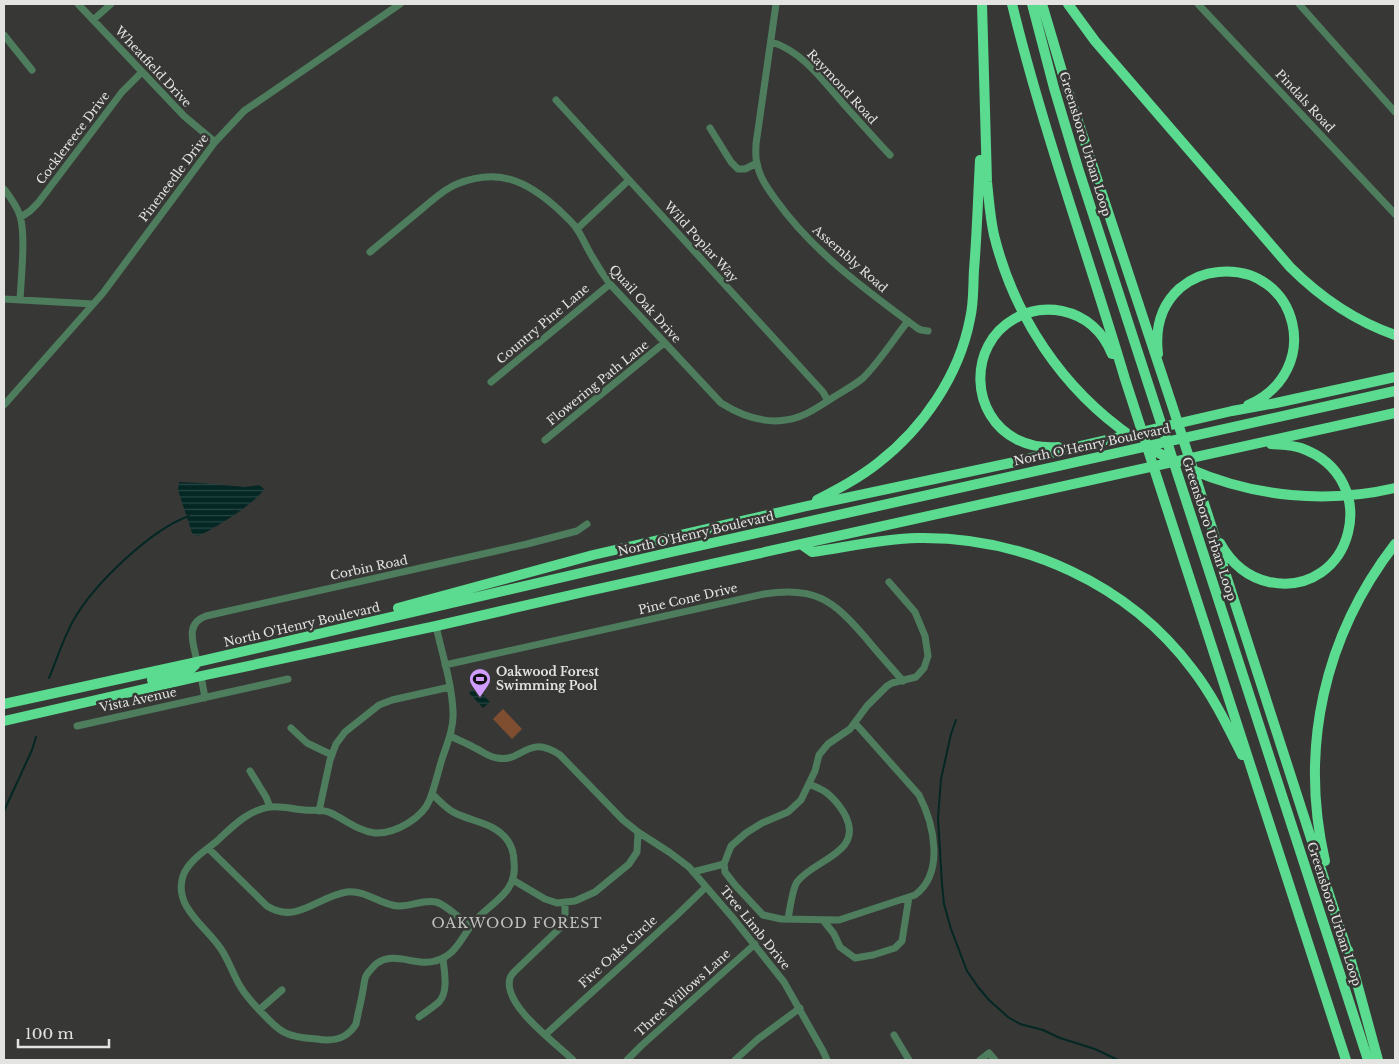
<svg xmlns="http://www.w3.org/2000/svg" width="1399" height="1064" font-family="'Libre Baskerville',serif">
<defs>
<pattern id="water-rules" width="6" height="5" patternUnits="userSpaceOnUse" patternTransform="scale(1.25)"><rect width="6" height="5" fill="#042724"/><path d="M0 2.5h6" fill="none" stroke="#284644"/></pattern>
</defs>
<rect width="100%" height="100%" fill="#373835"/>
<path fill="#7f4e31" d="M503,709L522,729L512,739L493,719Z"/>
<path fill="url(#water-rules)" d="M179,482L201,483L245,487L259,485L264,489C256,503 214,529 198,536L192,533L178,490Z
M476,687L490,702L483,708L469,693Z"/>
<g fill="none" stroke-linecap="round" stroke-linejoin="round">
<path stroke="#042724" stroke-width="2" d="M49,678C57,659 63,639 73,621C93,585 150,530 189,516
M956,720L951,734L941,779L938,818L942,884L944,904L951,929L967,971L978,987L989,1000L1008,1017L1020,1024L1043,1030L1060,1038L1095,1049L1118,1060
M4,811L32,750L36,737"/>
<path stroke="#4e7d5e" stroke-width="7" d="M78,4L184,116L215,142
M776,4L756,144C756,150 755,157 757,163C759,177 768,189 776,200C813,252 866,290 917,328L921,330L928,331
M1198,4L1395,214
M1299,4L1395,112
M93,20L111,4
M4,35L32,70
M772,42C802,52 820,77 841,101C857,119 873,137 890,155
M556,100L823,392L828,401
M710,128L731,162L738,169H745L757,163
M4,189C10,197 17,206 20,216C26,235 21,278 20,300
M21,217L30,211L38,203L122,92L142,72
M577,229L629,180
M370,252C387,238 405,223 423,208C433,200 444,189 457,184C498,167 527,181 558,209C563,214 569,219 574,225C582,235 586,247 593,258C598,267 604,276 610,284L721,403C745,418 773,427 801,416C812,412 824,403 834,397C843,391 855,385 863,378C880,361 893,340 908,321
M4,299L93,304
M491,382L610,284
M4,405L103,293L215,142L244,111L400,4
M545,440L664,343
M197,662C194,644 184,624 206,616L527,544L577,531L587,524
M445,665L764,594C815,586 833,600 865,637C877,652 890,666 903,681
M201,676L205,698
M855,723L919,795C934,824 945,873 915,895L839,920L781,919L763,915L735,885L725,872L724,864L731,846L746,833L762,823L788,812L801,800L815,771L819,755L828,744L850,729L867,706L887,686L892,683L916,677L924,668L928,656L925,636L915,612L889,582
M77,726L288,679
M291,728L307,743L332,755
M450,736C458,740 467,743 475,748C482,751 489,757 497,758C523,763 527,733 560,755L623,820L638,832L637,852L629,864L595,892L575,901L557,903L545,899L513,880
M250,771L266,797L270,807
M432,794C439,800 446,809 455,813C473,822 496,823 508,841C512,847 514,855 514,862C518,893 491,902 474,922C461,937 457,955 435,961C416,967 394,950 376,964C373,967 368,972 366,976C364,980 364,986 363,990C361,1002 358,1013 356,1024C347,1039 334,1042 317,1039C308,1038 297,1038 288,1034C279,1031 273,1024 267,1018C257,1008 247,998 240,986C233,974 229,961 221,949C206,926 173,907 183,876C188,861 206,850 217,841C232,827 249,809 271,807C281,806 294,809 304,810C313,811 323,809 331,813C346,820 358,831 375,833C395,834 423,818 430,799C435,786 438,772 442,759C447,744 454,728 453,712C452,683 442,654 436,626
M319,811L330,760L336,744L345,732L379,705L392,700L450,687
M638,832L669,852L689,867L733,918L784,982L823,1051L827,1060
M208,848L267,906C297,925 318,896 347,892C367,890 380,905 398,906C411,907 423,899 436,902C447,905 461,920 470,927
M693,872L724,864
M565,903V915L560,928L515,971C513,973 511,975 510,978C502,1005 556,1043 573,1060
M788,919C790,909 792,890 797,882C813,860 863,853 846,817C842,808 832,796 824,791C819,788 814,786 809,784
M823,920L834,934L840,947L855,958L873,955L895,948L902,941L909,897
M259,1010L282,990
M419,1017C426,1012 433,1007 439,1002C449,991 444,971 443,958
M545,1035L676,916L706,887
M894,1035L909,1060
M627,1060L641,1046L755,944
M735,1060L758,1039L800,1008
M980,1060L989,1053L995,1060"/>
<path stroke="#5adb8f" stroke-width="10" d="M982,4L987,182C989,200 990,217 994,235C1014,316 1062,389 1132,437
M1012,4C1043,131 1088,254 1125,379L1346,1060
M1032,4L1054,88L1078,168L1368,1060
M1042,4L1066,85L1172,405L1212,528L1224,569L1349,956
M1068,4L1095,41L1290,267C1320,297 1355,321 1395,335
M1158,354C1155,329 1161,305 1180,288C1191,279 1204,273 1218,272C1299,264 1325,372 1248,405
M1146,446L1177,463
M1058,447C1044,448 1030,446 1018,440C969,416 968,345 1014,319C1029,310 1046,308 1062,311C1086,316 1103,332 1112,354
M1190,469C1254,497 1327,504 1395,488
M817,500C838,489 859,478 878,463C923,428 959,376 970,319C974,303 973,286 974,270C977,234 978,197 980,160
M1220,543C1231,563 1247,577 1269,582C1353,599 1385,478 1301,448C1292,445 1281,445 1271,444
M802,545L812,552C847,547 882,539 917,538C1023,536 1129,584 1193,670C1213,696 1227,725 1242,755
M398,608L593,555L807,506L1015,462L1080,446L1232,411L1276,403L1395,377
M152,680C164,677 192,674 197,662
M4,704L197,662L667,553L1395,391
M4,721L201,676L436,626L584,592L1395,413
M1325,861C1299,748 1324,636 1395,544
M1348,950L1378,1060"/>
</g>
<defs>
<g id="stadium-pin" transform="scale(1.125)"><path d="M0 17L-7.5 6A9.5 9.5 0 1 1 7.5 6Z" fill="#d09dff" stroke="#373835"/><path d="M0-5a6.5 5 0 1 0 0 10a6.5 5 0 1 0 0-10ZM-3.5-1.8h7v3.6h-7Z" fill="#111"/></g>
</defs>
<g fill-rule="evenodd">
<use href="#stadium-pin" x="480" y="679"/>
</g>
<g text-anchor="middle" stroke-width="5" stroke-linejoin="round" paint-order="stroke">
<g font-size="12" fill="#e3e4e2" stroke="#373835">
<text transform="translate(153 67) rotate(47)" y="4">Wheatfield Drive</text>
<text transform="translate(842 87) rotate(47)" y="4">Raymond Road</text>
<text transform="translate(1305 101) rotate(47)" y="4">Pindals Road</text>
<text transform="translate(73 138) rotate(-53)" y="4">Cocklereece Drive</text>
<text transform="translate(1085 144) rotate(73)" y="4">Greensboro Urban Loop</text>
<text transform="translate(174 178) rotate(-53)" y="4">Pineneedle Drive</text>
<text transform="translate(701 242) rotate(48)" y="4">Wild Poplar Way</text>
<text transform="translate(850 259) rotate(41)" y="4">Assembly Road</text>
<text transform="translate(645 304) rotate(48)" y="4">Quail Oak Drive</text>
<text transform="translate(543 324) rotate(-40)" y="4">Country Pine Lane</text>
<text transform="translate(598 383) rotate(-39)" y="4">Flowering Path Lane</text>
<text transform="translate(1092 445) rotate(-12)" y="4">North O'Henry Boulevard</text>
<text transform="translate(1209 529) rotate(72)" y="4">Greensboro Urban Loop</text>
<text transform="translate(696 534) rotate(-13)" y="4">North O'Henry Boulevard</text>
<text transform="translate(369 568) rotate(-12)" y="4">Corbin Road</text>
<text transform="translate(688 599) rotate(-13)" y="4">Pine Cone Drive</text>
<text transform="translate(302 625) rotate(-13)" y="4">North O'Henry Boulevard</text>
<text transform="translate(138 700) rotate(-12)" y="4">Vista Avenue</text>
<text transform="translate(1334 914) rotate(72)" y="4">Greensboro Urban Loop</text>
<text transform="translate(755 928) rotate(51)" y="4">Tree Limb Drive</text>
<text transform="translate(618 952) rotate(-42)" y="4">Five Oaks Circle</text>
<text transform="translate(683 993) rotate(-42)" y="4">Three Willows Lane</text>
</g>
<g font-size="12" font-weight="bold" fill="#e3e4e2" stroke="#373835" text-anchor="start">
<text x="496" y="676">Oakwood Forest<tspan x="496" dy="14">Swimming Pool</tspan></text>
</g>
<g font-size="14" letter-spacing="1" fill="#c2c3c0" stroke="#373835">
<text x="517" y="928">OAKWOOD FOREST</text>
</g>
</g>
<rect width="1399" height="1064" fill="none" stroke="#e3e4e2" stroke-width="10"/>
<path d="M18 1039v8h91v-8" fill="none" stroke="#e3e4e2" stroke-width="2.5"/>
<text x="25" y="1039" font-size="15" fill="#e3e4e2" stroke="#373835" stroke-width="4" paint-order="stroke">100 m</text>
</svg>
